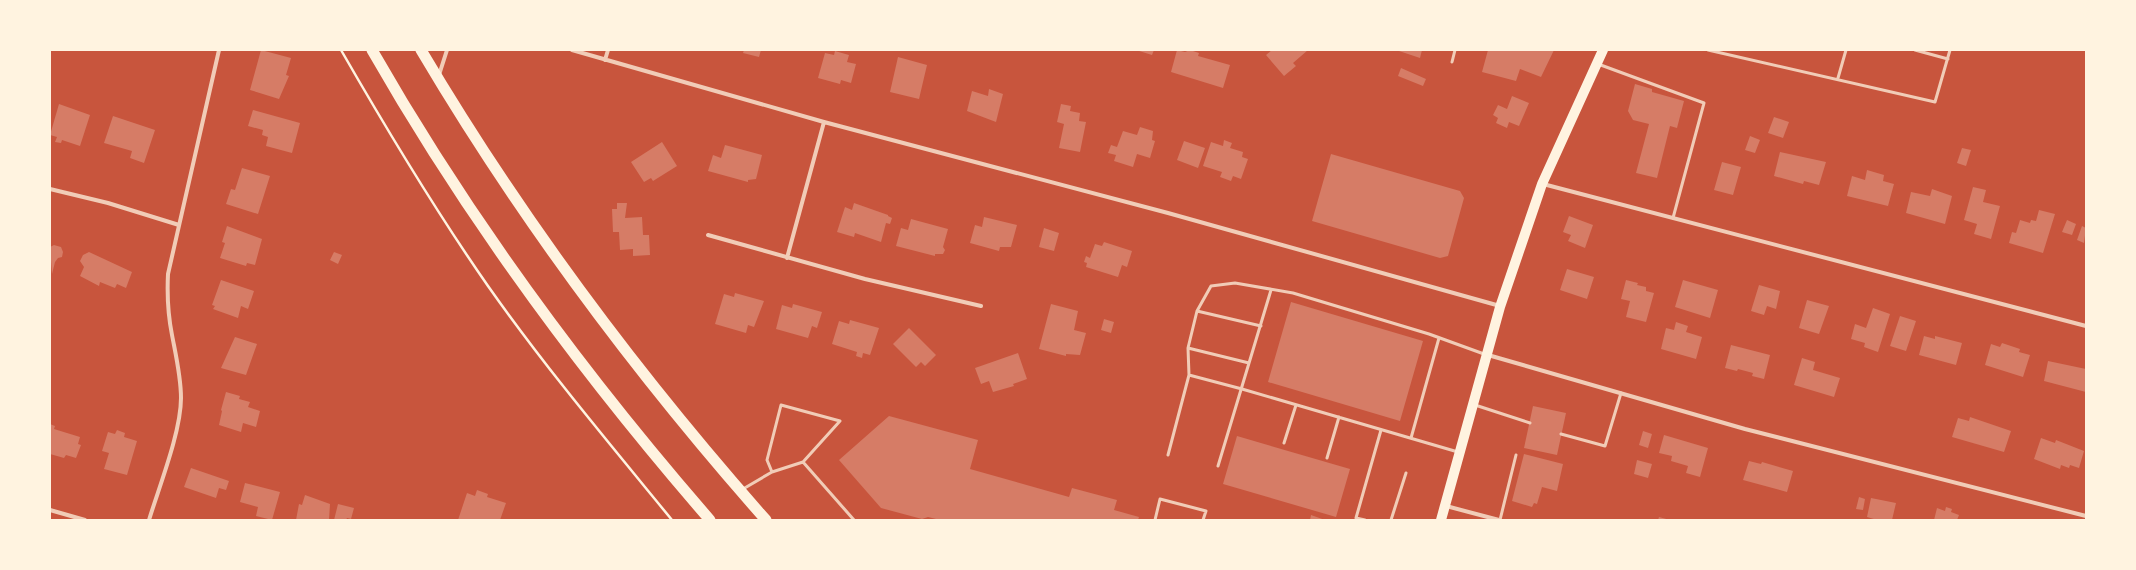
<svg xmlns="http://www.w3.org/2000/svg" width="2136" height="570" font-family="'Source Sans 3',sans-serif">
<rect width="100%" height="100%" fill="#c8553d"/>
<path fill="#d67c66" d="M261,50L291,58L286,75L289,76L279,99L250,90Z
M744,50H761L759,57L743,53Z
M1136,50H1154L1152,55Z
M1177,50L1185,52L1190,50L1199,53L1198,56L1230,65L1223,88L1171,72Z
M1272,50H1308L1293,63L1296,66L1284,76L1266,55Z
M1396,50H1422L1420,58Z
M1488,50H1554L1541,77L1520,69L1516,81L1482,72Z
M835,51L849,55L847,62L856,64L851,83L841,80L840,84L818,78L825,53L834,55Z
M898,57L927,65L919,99L890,92Z
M1401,68L1426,79L1423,86L1398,76Z
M1635,84L1652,89V92L1684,101L1677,128L1670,126L1657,178L1636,173L1649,124L1633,120L1628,111Z
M989,89L1003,94L996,122L967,111L972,91L988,96Z
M1512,96L1529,103L1519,126L1509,122L1507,128L1496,123L1498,118L1493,115L1498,105L1507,109Z
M59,104L90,115L80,146L62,140L61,143L55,142L57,137L50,135Z
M1061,104L1071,106L1070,111L1080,113L1079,121L1086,122L1080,152L1059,148L1064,124L1057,122Z
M253,110L300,123L292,153L266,146L268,137L262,135L263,130L248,126Z
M113,116L155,130L144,163L130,158L132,151L104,143Z
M1774,117L1789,122L1783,138L1768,133Z
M1140,127L1153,131L1152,140L1155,141L1150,158L1137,154L1133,167L1114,161L1116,155L1108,153L1111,145L1117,147L1123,131L1137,135Z
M1750,136L1760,140L1755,153L1745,150Z
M1224,140L1232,143L1230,148L1243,152L1242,157L1248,159L1241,179L1233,176L1231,181L1220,177L1222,172L1203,166L1211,142L1223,146Z
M1184,141L1205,148L1198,168L1177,160Z
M662,142L677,166L653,181L651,178L644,182L631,162Z
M725,145L762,155L756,179L748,180V182L708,171L713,155L721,158Z
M1962,148L1971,150L1966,166L1957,163Z
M1780,152L1826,162L1819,185L1804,181L1803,184L1774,176Z
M1331,154L1460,191L1464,198L1448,256L1440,258L1312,221Z
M1722,162L1741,167L1733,195L1714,190Z
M242,168L270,176L258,214L226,204L231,189L235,190Z
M1867,170L1884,175L1883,181L1894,184L1888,206L1847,196L1852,176L1865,180Z
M1973,187L1986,190L1983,202L2000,206L1991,239L1974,234L1977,224L1964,220Z
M1932,189L1952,196L1945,224L1906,213L1911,192L1930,196Z
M617,203H627L625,218L642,217L643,235H649L650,255L633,256V249L620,250L619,232H613L612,209H617Z
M854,203L888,215V216L892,218L890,224L886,223L881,242L855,233L854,237L837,232L845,207L852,210Z
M2039,210L2055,214L2043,253L2009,243L2012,232L2016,233L2020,220L2030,223L2031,220L2036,221Z
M1569,216L1593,225L1585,248L1568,241L1571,235L1563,232Z
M984,217L1017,225L1011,247H1000L999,251L970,243L975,225L982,227Z
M911,219L948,229L943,247L945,250L943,254H935V256L896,246L901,228L908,230Z
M2067,220L2076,224L2072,235L2062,232Z
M227,226L262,239L255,265L247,263L246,266L220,258L225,243L222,242Z
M2082,226L2086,228L2084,243L2077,240Z
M1044,228L1059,233L1054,251L1039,247Z
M1104,242L1132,251L1127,267L1122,265L1118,277L1086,267L1087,263L1084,262L1086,256L1090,258L1095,244L1102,246Z
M54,245L61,247L63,252L62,257L58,258L55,262L52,274L50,247Z
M89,252L132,272L126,288L117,284L115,288L100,282L99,286L80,276L84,267L80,261L83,255Z
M334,252L342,255L338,264L330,260Z
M1567,269L1594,277L1587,299L1560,290Z
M221,280L254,291L248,309L241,306L238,318L213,309L215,306L212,305Z
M1626,280L1638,283L1637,285L1646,287V291L1654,293L1646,322L1626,317L1630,301L1621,299Z
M1683,280L1718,290L1710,318L1675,307Z
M1759,285L1780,291L1776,309L1767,306L1764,315L1751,311Z
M735,293L764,301L754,327L748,325L746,333L715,324L724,294L734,297Z
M1807,300L1829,306L1819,334L1799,328Z
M1291,302L1423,341L1400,421L1268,382Z
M793,304L822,312L817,328L812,326L808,338L776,329L782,305L792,308Z
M1051,304L1078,311L1074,330L1086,333L1080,355L1066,354V356L1039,349Z
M1873,308L1890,314L1878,352L1864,347L1865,343L1851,339L1855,324L1866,328Z
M1900,316L1916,321L1906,351L1890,346Z
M1104,319L1114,322L1111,333L1101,330Z
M850,320L879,328L870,355L863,353L862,358L856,356L857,352L832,344L839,321L849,324Z
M1676,322L1688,326L1686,332L1702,337L1696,359L1661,349L1666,328L1674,330Z
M909,328L936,355L925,366L921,362L916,367L893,344Z
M1924,336L1935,339V336L1962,343L1956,365L1919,355Z
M235,337L257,344L246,375L221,368Z
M2002,343L2020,349L2019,352L2030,355L2023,377L1985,365L1991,344L2000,347Z
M1731,345L1770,355L1764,379L1752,376L1753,373L1738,369L1737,371L1725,368Z
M1018,353L1027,379L1013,384L1014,386L993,392L989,381L981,384L975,368Z
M1802,358L1815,362L1813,370L1840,378L1834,397L1794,385Z
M2048,361L2086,369V392L2044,381Z
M226,392L240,396L239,399L250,402L248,407L260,411L256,427L243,423L241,432L219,425L222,411L221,410Z
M1533,406L1566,413L1557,455L1524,448Z
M889,416L978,440L970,469L1069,497L1072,488L1117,500L1114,510L1139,517L1138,520H940L928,517L922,519L881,508L839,460Z
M1970,417L2011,431L2004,452L1952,437L1958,418L1969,421Z
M50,424L55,426L54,429L80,437L78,444L81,445L76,458L66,455L64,458L50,454Z
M117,430L125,433L124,437L137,441L127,475L104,469L109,453L102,451L108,432L115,434Z
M1643,431L1652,434L1648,448L1639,445Z
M1664,435L1708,448L1700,477L1686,473L1688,466L1671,461L1672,456L1659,453Z
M1237,436L1350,469L1336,517L1223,484Z
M2041,438L2055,443L2056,440L2084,451L2079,468L2070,465L2069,468L2061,465L2060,469L2034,459Z
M1524,454L1563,464L1557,491L1542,487L1537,504L1534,503L1532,507L1512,501Z
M1637,460L1652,464L1648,478L1634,474Z
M1749,461L1761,464L1762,462L1793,471L1787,492L1743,480Z
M191,468L229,481L226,490L219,488L216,498L184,487Z
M245,483L280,492L272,520L256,516L258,507L240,502Z
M477,490L488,494L487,497L506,503L500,520H458L467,493L475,496Z
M305,495L330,504L329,520H296L299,504L302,505Z
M1859,497L1865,499L1863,510L1856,509Z
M1871,498L1896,503L1892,520H1877L1867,517Z
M338,504L354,508L351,519L347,518L346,520H334Z
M1946,507L1952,509L1951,512L1959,515L1957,520H1934L1937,508L1945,511Z
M1311,515L1325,520H1310Z
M1659,517L1670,520H1658Z"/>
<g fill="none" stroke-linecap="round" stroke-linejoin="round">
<path stroke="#fff3e0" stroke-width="2.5" d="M341,50C387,130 435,210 488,286C545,367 609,443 672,520"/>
<path stroke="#f1ccb7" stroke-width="3" d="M1708,50L1935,102L1950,50
M1915,50L1948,59
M1452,62L1455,50
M1598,64L1704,103L1673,218
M1838,78L1846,50
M1197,311L1261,326
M1188,348L1249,363
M1189,375L1242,389L1458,452
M1475,405L1530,423
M1561,434L1605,446L1621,393
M1411,438L1439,338
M1284,443L1296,405
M1168,455L1189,375L1188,348L1197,311L1211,286L1235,283L1293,293L1429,334L1484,354
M1327,458L1339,417
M1218,466L1271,290
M772,472L767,460L781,405L840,421L803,462
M743,489L772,472L803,462L854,520
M1155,520L1160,499L1206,511L1203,520
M1365,520L1356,518L1381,430
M1391,520L1406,473
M1500,520L1516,455"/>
<path stroke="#f1ccb7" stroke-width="4" d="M572,50L824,122L1168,213L1500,306
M605,60L608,50
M439,75L447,50
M1543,184L2086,326
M50,189L108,203L179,225
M708,235L865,279L981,306
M787,258L824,122
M1488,355L1745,429L2086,516
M1446,506L1499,520
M50,510L85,520
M149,520C159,487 181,432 181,398C181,377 176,356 172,335C168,315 167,294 168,274L219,50"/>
<path stroke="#fff3e0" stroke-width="10" d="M1441,520L1500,307L1542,184L1603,50"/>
<path stroke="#fff3e0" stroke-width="11" d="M372,50C468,218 583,374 710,520
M421,50C521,219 636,373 766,520"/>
</g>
<rect width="2136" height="570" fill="none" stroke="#fff3e0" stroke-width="102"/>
</svg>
